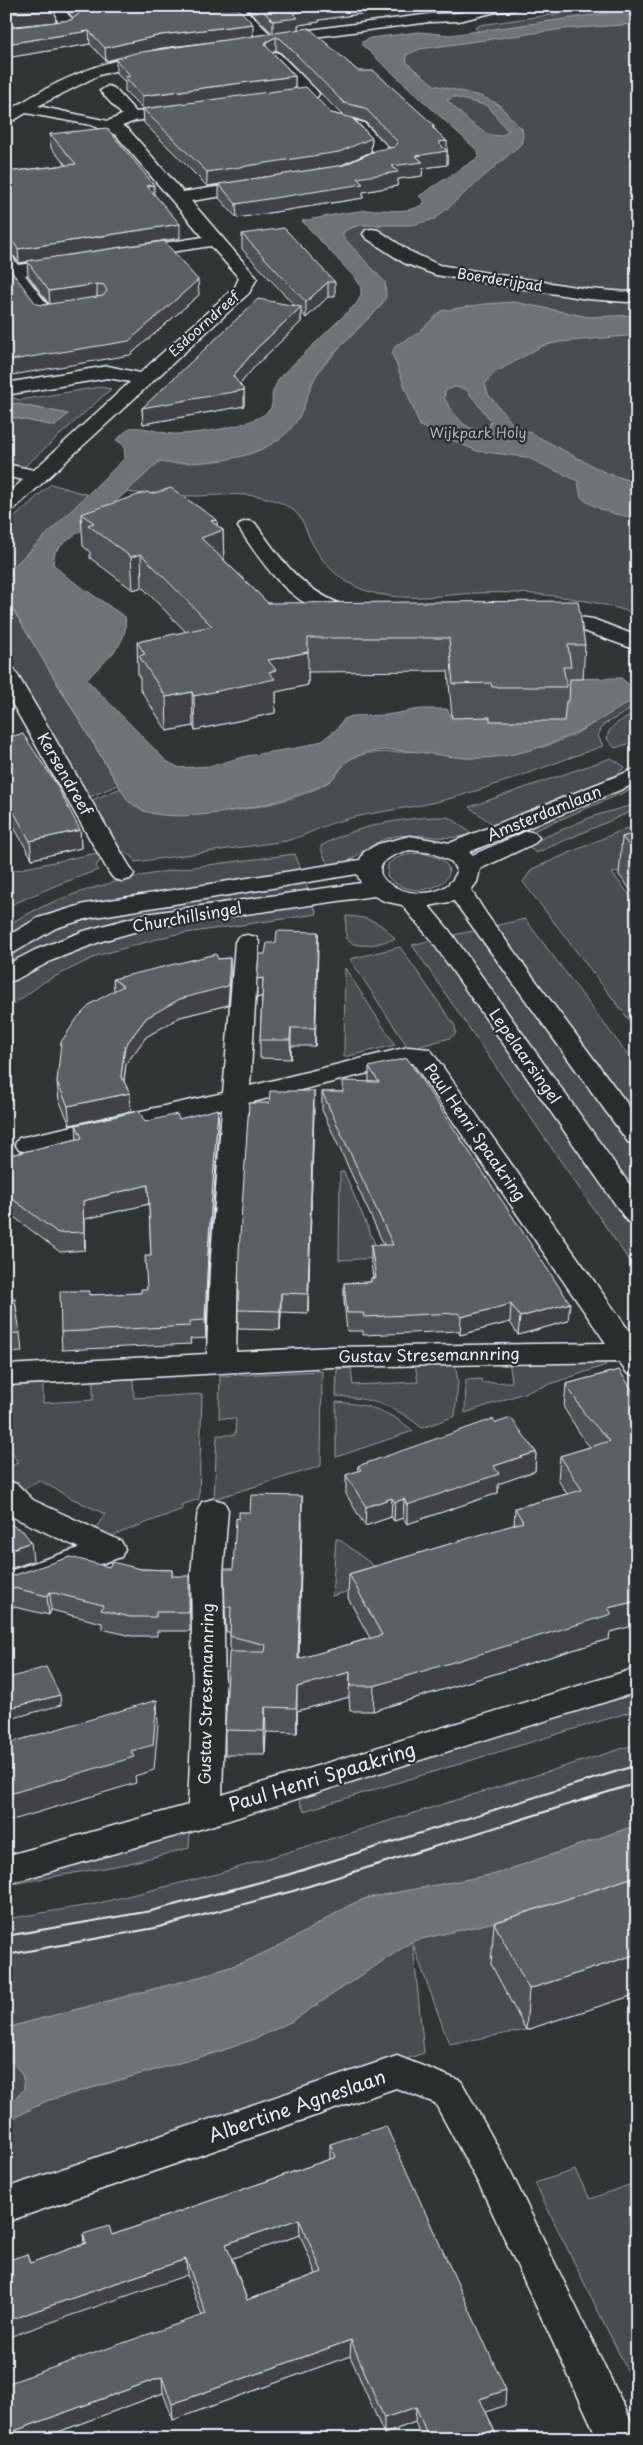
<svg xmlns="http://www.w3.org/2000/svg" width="643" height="2445" font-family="'Playpen Sans',sans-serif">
<rect width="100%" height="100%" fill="#323536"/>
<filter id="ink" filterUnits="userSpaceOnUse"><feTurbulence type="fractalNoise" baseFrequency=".02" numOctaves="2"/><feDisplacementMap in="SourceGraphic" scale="10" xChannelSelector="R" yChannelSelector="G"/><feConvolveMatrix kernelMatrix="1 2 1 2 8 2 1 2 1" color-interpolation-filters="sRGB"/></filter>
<g filter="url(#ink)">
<path fill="#494d4f" stroke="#989fa4" d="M611,6H637V9L479,32L475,28L480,25Z
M637,17V614C584,597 532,591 476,593C444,595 410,601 378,594C346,587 324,568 310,539C305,527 301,514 290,508C262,490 229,495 198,496C174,496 149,495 126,492L160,460L251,453L275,440L298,419L313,380L321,368L381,305L318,226L426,212L491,154L381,51Z
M100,387L111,389L23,468L6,464V461L14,459L6,448V416L55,426L67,414L6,402V396L20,400Z
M51,484L88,495L6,574V525Z
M6,598L118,785L87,798L6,660Z
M637,697V706L603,725L598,736L603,746C550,764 494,788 440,801C408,809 375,811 343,820C323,825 306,836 286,841L135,862L133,857L119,850L90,801L121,788C127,798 134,808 145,811C186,823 295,806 330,781C337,776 341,767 347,761C352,757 362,755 368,753L544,747L574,735Z
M637,713V741L615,748L607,739C608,724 625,719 637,713Z
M611,758L625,767L611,779L494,825L469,807Z
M637,780V787L514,839L507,833Z
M636,804L637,809L536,853L526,845L594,816Z
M447,817L454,820L472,834C445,843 418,831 391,837C366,844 356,862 329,868L321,849V846C353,826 410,816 447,817Z
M627,828L637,835V868L612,873L637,904V1030L523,882L532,869Z
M102,852L104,855L96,866L98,870L57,885L6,907V872Z
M422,853C435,856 450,860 449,875C436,895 402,894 387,876L388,864C399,855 409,854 422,853Z
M295,854L302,872L127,897L69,913L6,940V926C92,873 198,867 295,854Z
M305,882L309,892C227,903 133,907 57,942C40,950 23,960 6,969V954L40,935L94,916Z
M312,902L317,914L172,935L99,955L44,982L6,1010V984C29,970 51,955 76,946C151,917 234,913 312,902Z
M346,916C368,917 382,922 395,939C379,943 359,951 346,939Z
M525,919L637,1067V1120L494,926Z
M478,930L637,1149V1200L448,936Z
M432,940L637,1229V1272L412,945Z
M400,947L455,1026L456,1033L450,1038L409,1049L350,959Z
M345,968L395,1045L344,1057Z
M340,1172H344L381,1258L339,1260Z
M599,1356L606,1365L465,1413L466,1380L481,1379L482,1383L512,1382L509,1360Z
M455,1363L458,1382L455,1416L422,1428C395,1405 372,1399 336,1396L337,1369L351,1368L353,1385L418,1382L415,1364Z
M322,1371L321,1466L214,1499L217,1435H235L236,1419L219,1418L220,1376Z
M133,1379L134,1398L202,1394L199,1499L181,1505L183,1509L109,1537L94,1531L105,1514L71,1498L39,1480L22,1491L6,1479V1468L18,1463L6,1442V1386L43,1384V1403L93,1400V1381Z
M336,1402C367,1404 390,1411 413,1431L336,1457Z
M336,1539H339L391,1579L332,1596Z
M637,1690V1710L304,1811L297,1795Z
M637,1744V1825L496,1874L367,1898L350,1905L289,1941L245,1962L203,1976L6,2028V1919L95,1904L217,1874Z
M190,1828L189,1848L126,1864L6,1885V1882Z
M520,1916L492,1964L526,2030L449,2044L413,1944L424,2053L6,2188V2122L46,2101L221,2051L257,2038L292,2021L413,1941Z
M6,2059C19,2068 25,2074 24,2090L6,2106Z
M575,2170L590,2199L637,2182V2390L535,2183Z"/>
<path fill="#6e7376" stroke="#9fa5aa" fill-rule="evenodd" d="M637,9V24L563,29L420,49L406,55L407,63L434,85L480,96L498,104L522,129L523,136L521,144L435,219L411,225H360L345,230L342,236L385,282L386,297L380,307C360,327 336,348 319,371C309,385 307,404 298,419C272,461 208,464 165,463L160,461L100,516L64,543L55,552L53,564L67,577L125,617C130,646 103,660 87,680L166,761L180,768L211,766L247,756L302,747L321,741L337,729L344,719L352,716L387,715L420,709H447L452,718L559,679L621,678L637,691V697C584,731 530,761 465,758C436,756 394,745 366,753C361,755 353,757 349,760C340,765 337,777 328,782C290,803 185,826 144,811C139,809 133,804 128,801L6,598V574L125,458L124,445L116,440L130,428C142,426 158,432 171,434C192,435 259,426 270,409C274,403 271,397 273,391C275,386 278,381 280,377L357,303C363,294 362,288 357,280L302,221C325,217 349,211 372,210C389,209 411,215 425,202L419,196L479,157L478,151L362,45V42L370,38L419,32L450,35ZM454,97L488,106L508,131C491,149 459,111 447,100Z
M514,302L589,317L637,315V335L559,342L542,346L493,374L485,384L488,394L512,423L606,473L637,483V517C619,517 594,509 581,497L578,481L526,457L477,451L420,426L392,353L396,345L417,334L441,311L484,304ZM455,387L466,389L491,421L489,427C466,437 454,413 444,398L445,391Z
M6,402L68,414L55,426L6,416Z
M637,1825V1878L520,1916L413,1941L292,2021L257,2038L221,2051L46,2101L6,2122V2106L24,2090C25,2074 19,2068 6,2059V2028L203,1976L245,1962L289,1941L350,1905L367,1898L496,1874Z"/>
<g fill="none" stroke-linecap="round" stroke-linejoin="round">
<g stroke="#e8f1f8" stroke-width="3">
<path id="minor" d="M45,6H60L79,26L71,31L6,39V29L60,23Z
M226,6H242L273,37L279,34L430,14L459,13L466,11L470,6H521L514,10L496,12L459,21L430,22L275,42L268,46L263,44Z
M152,52L160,57L157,60L99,75L38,106L108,121L122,115L100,91L108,86L114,88L136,112L180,106L186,108L188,111L186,114L135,121L122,126L128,129L183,192L256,181L262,182L264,186L262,190L191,201L257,278L249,293L13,510L6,512V495L23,480L6,476V464L34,470L130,382L108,378L6,395V383L108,366L140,373L235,287L239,278L211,246L131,258L125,257L122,253L125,249L203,237L116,135L91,125L26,113L6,125V113C51,82 98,62 152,52Z
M275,52L280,54L317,91L319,94L317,97H305L270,60L267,57L270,54Z
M341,117L364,123L394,153L396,156L394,159C385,162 365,168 357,166L355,163L366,155L375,153L352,130L335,125L333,122L335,119Z
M372,229L378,230L409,251L439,265L588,289L627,292L637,290V300L627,302L588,299L436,275L404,263L366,238L363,234L366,230Z
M6,256L12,257L18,265L64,259L70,260L73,264L70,268L25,275L49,307L70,304L76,305L79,309L76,313L44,318L38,317L9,277H6Z
M248,521L255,523C287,568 304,593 359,611L363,615L359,619C350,622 342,619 333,616C288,602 263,565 238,527L241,523Z
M544,612L593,619L637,636V650L581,630L537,622L533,618L537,614Z
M6,668L14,669L17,674L134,874L130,879L122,881L114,879L110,874L6,693Z
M637,768V783L469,852L472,855L527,831L535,833L539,838L535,843L480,869L477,882L471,890L487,915L637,1117V1144L628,1142L454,901L429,906L449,930L637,1195V1224L627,1221L431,940L402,905L384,901L374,896L148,928L102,941L53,960L15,980L6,982V965L35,950L84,931L146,914L361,883L357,874L89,918L56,928L15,952L6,954V937L38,918L85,904L360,860L364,852L378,844L410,836L450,843ZM410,850L433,853L452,862L457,872C436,922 329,870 410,850Z
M247,935L256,937L259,942L250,1086L408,1047L430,1049L637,1342V1376L627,1373L619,1362L332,1367L6,1385V1365L207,1354L210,1270L222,1109L28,1152L19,1150L15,1144L19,1138L28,1136L223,1093L235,942L238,937ZM408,1063H413L606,1343L332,1347L236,1352L238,1270L249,1103Z
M6,1481L17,1484L33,1500L121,1541L125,1549L121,1557L6,1596V1572L79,1548L11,1516L6,1511Z
M213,1499L224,1502L228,1510L223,1573L225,1695L222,1795L637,1668V1692L204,1828L6,1884V1856L188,1805L193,1695L191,1573L198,1510L202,1502Z
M397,2056L461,2081L508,2166L633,2425L637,2439H598L482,2190L435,2103L396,2088L6,2222V2188Z"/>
</g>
<use href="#minor" fill="#2a2d2e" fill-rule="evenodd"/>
<path stroke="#e8f1f8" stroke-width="2" d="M6,1936L151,1911L287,1875L637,1765
M6,1955L155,1928L293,1891L637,1783"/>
</g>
<path fill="#4f5355" stroke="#e8f1f8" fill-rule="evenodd" d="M63,6H236L253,36L272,33L245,6H414L319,20V22L298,25V30L358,71L435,129L447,150V165L423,168L422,176L398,179L397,186L363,192V198L237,218L219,198V185L207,186L144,123L143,109L125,91V82L116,73V59L106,61L90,44L6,58V28L71,20L73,18ZM207,42L154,50L162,48ZM276,50L281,53L343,116L331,113L295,89V76L272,52ZM353,118L365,122L390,148L341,165L371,152L372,138Z
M50,134L154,194L180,238L154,242L199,295L130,355L36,304L43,305L49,304L28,275L27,262L19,263L14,256L6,254V172L66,165L51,148Z
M242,234L335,282V297H328L306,318L301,312V322L257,364L239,385L244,390V406L143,424L142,408L295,306L242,249Z
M151,494L217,520V526L223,530L224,560L268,603L585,645L583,679H570L569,701H566L564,721H490V717L452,718L448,671L308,672V685L276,692V704L275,705V713L195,730L193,726L167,731L140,689V678L138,675L137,642L186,632L142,587L133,590L90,558V552L83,546L81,514Z
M6,737L80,830L81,848L32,859L6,813Z
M637,833V898L619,875L622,837Z
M318,932L315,1046H291V1059L260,1058V1040L262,996L257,998L265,954L276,943Z
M230,958V976L228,1005L180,1017L146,1037L126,1064L124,1081L131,1111L70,1125L59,1100L57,1082L114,991L113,979L218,959Z
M369,1067L568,1321L518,1335L510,1322L460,1335L458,1331L363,1335V1331H347L344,1301V1283L371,1282V1278H373L371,1263V1245H384L322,1110V1092H343L369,1082Z
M314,1110L308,1313L281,1312L280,1330L238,1329V1310Z
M179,1119L219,1127L208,1270L206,1338L190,1339L191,1344L62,1350L61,1332L89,1295L141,1293L147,1289L151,1256L149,1204L85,1219V1250L60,1252L6,1211V1156L77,1139L76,1125L145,1122Z
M6,1238L8,1258H6Z
M6,1299L20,1333L22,1352L6,1353Z
M619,1370L609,1639L373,1711H350L349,1697L297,1711V1733L266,1732L265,1755H225V1730L230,1652V1632H226L225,1607L233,1569L302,1521L299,1659L370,1638L348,1598L349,1574L514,1525L515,1508L567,1494L558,1480L560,1456L590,1447L584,1440L564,1408L566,1384Z
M496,1423L536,1452L535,1471L498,1484V1493L407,1524L403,1518L394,1521L391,1517L365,1526L346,1494V1475L357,1472L358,1466Z
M109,1567L141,1569L172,1570V1576L189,1594L190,1631H157V1636H132L102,1629V1623L51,1610L49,1615L6,1605V1578Z
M637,1876V1994L526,2030L491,1964L494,1923Z
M330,2144L505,2405L486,2412L498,2439H422L415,2422L384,2434L350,2356L173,2420L163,2393L39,2439H6L202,2316L187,2275L30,2263L84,2244L83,2234L112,2235L330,2159ZM300,2235L316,2274L247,2300L232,2258Z"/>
<path fill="#404345" stroke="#e8f1f8" d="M329,6H414L319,20V22L298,25V30L273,34V21L293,13Z
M55,9L56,22L6,27V14Z
M253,24V37L162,48L106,61L105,48L161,35Z
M89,31L90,44L6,58V44Z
M276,37V50L266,55V58V42Z
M295,76V90L142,109V96Z
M372,138L371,152L339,166L207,186V172Z
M447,141V165L423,168L422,176L398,179L397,186L363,192V198L237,218L236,204L357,178L392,166L416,156L438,142Z
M154,185V198L147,186Z
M180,224V238L19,263L18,249Z
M198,280L199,295L130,355L6,376V361Z
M328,282V297L306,318V302Z
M97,284V298L50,305L49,291Z
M301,307V322L257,364L233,392L244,390V406L143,424L142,408L233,376L257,348Z
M217,520V532L223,530L224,563L201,538L211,521Z
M141,554L142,587L133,590L131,557Z
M308,652V685L276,692V704L275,705V713L195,730L194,696L268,660Z
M192,692L193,726L167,731L166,697Z
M80,830L81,848L32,859L30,841Z
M318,932V950L315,1046V1028Z
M230,958V976L228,1005L180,1017L146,1037L126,1064L122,1094L121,1076L125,1046L146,1018Z
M263,978V996L257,998V979Z
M291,1028V1059L290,1040Z
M314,1091V1110L308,1313V1294Z
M130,1093L131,1111L70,1125L68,1106Z
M218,1109L219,1127L208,1270L206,1338L205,1320L208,1252Z
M148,1185L149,1204L85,1219V1250L84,1232L83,1201Z
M281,1293V1312L280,1330V1311Z
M570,1303L568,1321L518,1335L520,1317Z
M511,1304L510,1322L460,1335L461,1317Z
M536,1452L535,1471L498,1484V1493L407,1524V1505L494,1466Z
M302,1496V1521L298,1684V1659Z
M392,1498L391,1517L365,1526L366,1507Z
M404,1499L403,1518L394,1521L395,1502Z
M31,1542L33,1561L6,1570V1551Z
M50,1592L51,1610L49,1615L47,1596Z
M637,1601V1625L610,1632L609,1639L373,1711L374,1686L608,1608Z
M350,1672L349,1697L297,1711V1733V1687Z
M60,1695L61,1705L6,1720V1709Z
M157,1700L158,1725L154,1770L135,1776L136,1783L6,1822V1795L131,1751Z
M265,1707L266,1732L265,1755L264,1731Z
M637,1954V1994L526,2030L529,1989Z
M299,2219L300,2235L227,2260L226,2244Z
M186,2259L187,2275L6,2338V2321Z
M351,2340L350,2356L173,2420L172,2404Z
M162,2377L163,2393L39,2439H6V2434Z
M506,2390L505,2405L479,2415L480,2399Z
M416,2407L415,2422L384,2434V2418Z"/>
<path fill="#5c6063" stroke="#e8f1f8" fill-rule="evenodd" d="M6,6H53L55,9L6,14Z
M74,6H236L253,24L161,35L105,48L89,31L6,44V28L71,20L80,13Z
M258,6H329L318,8L319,9L293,13L298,18L273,21Z
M309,28L358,71H374L435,126L432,127L447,141L438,142L447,151L416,156L423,162L392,166L398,172L357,178L363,184L236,204L219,184L344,165L377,150L395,147L398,142L365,108L344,103L281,39L276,37L266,42L265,45L295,76L142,96L125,77L131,76L115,59L135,53Z
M306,87L331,113L352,118L372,138L339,152L207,172L143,109Z
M107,128L154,185L147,186L180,224L18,249L13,242L6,240V172L76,164L50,134Z
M284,228L335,282H328L306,302L242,234Z
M164,241L198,280L129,341L6,361V264L36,304L43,305L103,296L107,291L104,285L97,284L49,291L27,261Z
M258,299L301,307L257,348L233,376L244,390L142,408Z
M171,488L217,520L211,521L223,530L201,538L268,603L578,601L585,645H568L571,667H563L567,687H492L491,683L453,684L449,638H308V652L268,660L276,670L269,672L275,679L194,696L192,692L166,697L139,656L145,654L137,642L212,626L141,554L131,557L88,525L94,523L81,514L147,492L151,494Z
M23,734L55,782L80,830L30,841L6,798V737Z
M637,833V855L622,837Z
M277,931L318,932L315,1028H291L290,1040H260L263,978L257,979L259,954H265L267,943H276Z
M216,954L218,959L230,958L228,986L180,999L146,1018L125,1046L121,1076L130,1093L68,1106L57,1082L61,1042L78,1017L92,1003L123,986L113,979Z
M407,1058L570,1303L520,1317L511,1304L461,1317L458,1313L364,1317L363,1313H347L344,1283L371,1282V1278H376L371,1245H393L322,1092H343V1081L379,1082L369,1067Z
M270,1091H314L308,1294L281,1293L280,1311L238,1310L239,1251L249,1103H269Z
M218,1109L208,1252L205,1320L190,1321V1326L61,1332L60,1291H89V1295L141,1293V1289H147L145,1256H151L148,1185L83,1201L84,1232L58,1233L6,1194V1156L82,1138L76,1125L139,1111L145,1122L177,1114L179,1119Z
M6,1299H15L20,1333L6,1334Z
M619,1370L637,1397V1601L608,1608L612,1614L374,1686H350V1672L297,1687L296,1708L265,1707L264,1731L225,1730L229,1652H265L266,1645L230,1636L231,1607H225L224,1569H233L236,1518L239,1519V1512H250L251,1495L302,1496L298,1659L382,1635L349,1574L523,1522L515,1508L582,1490L560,1456L610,1441L586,1416L566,1384Z
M511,1418L536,1452L494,1466L499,1474L407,1505L404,1499L395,1502L392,1498L366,1507L346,1475L361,1470L358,1466L493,1419L496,1423Z
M6,1522L23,1531L31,1542L6,1551Z
M70,1557L109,1567L112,1562L141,1569L172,1570V1576H189V1612H156V1617H130L101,1610L103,1605L50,1592L47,1596L6,1586V1578Z
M46,1667L60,1695L6,1709V1673L9,1678Z
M157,1700L153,1745L131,1751L134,1757L6,1795V1744Z
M637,1876V1954L529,1989L494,1923Z
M386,2126L506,2390L480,2399L498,2439H429L416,2407L384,2418L351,2340L172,2404L162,2377L6,2434V2384L206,2314L186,2259L6,2321V2261L27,2254L30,2263L86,2243L83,2234L109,2226L112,2235L336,2157L330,2144ZM299,2219L322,2272L247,2300L226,2244Z"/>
</g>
<g text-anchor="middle" stroke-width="4.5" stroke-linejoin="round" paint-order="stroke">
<g font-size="14" fill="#e8f1f8" stroke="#2a2d2e">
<text transform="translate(500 280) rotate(9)" y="5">Boerderijpad</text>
<text transform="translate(204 324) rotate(-42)" y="5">Esdoorndreef</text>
</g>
<g font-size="14" fill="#b0b8bd" stroke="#2a2d2e">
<text x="478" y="438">Wijkpark Holy</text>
</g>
<g font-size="16" fill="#e8f1f8" stroke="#2a2d2e">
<text transform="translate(65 774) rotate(60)" y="6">Kersendreef</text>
<text transform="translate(544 813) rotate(-22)" y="6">Amsterdamlaan</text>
<text transform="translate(187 917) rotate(-10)" y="6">Churchillsingel</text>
<text transform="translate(525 1056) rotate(55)" y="6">Lepelaarsingel</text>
<text transform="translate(475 1132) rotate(55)" y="6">Paul Henri Spaakring</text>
<text transform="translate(429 1355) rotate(-1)" y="6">Gustav Stresemannring</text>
<text transform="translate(206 1694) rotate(-89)" y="6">Gustav Stresemannring</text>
</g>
<g font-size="19" fill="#e8f1f8" stroke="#2a2d2e">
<text transform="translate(322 1777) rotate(-17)" y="7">Paul Henri Spaakring</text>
<text transform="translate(297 2106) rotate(-19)" y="7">Albertine Agneslaan</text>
</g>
</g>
<rect width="643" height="2445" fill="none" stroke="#2a2d2e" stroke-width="25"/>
<rect x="12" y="12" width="618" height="2420" fill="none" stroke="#e8f1f8" stroke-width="2" filter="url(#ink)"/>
</svg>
